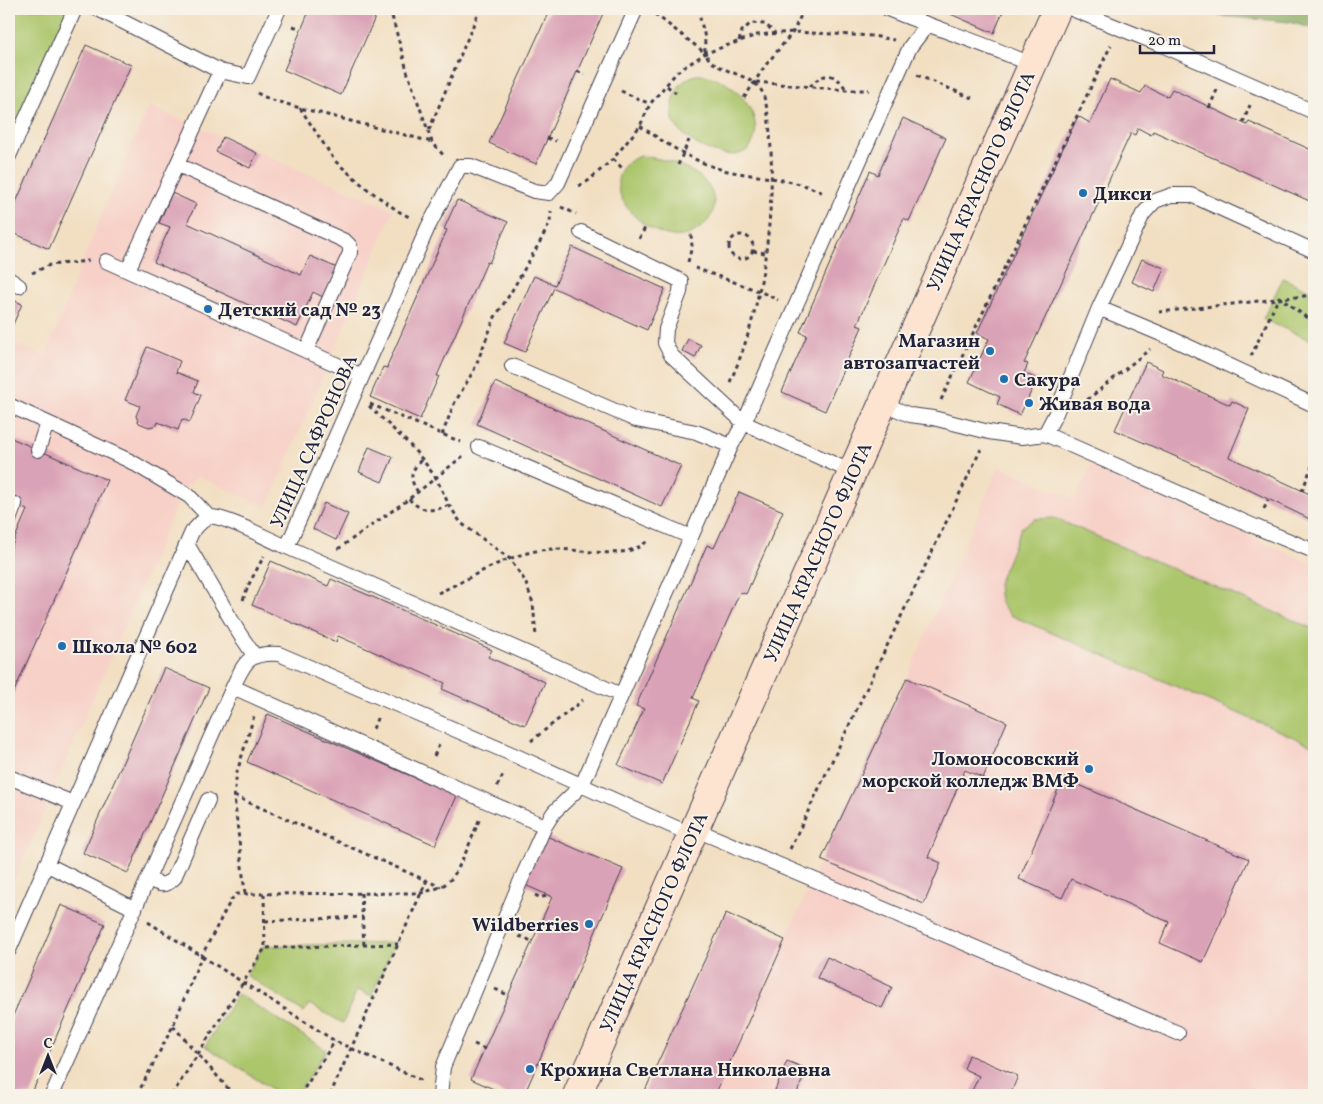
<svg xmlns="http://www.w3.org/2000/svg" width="1323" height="1104" font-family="Vollkorn,serif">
<rect width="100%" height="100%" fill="#f7f3e8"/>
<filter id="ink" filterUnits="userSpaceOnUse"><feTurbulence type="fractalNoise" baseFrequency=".02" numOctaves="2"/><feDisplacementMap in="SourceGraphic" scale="10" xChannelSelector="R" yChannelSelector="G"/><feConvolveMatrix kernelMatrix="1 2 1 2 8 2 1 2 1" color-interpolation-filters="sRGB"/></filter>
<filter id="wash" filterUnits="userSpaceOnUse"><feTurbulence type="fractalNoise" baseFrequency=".0096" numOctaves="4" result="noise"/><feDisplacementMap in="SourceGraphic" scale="20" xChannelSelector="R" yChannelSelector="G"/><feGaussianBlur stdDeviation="1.12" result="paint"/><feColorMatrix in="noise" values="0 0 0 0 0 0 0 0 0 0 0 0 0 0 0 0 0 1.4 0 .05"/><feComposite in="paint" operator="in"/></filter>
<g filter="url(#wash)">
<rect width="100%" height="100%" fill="#f2dfc2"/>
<path fill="#f7d1c8" d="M149,106L394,210L267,508L198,476L182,492L9,893V342L46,356L82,261Z
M1091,465L1314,565V1095H643L726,913L785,940L821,860L907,678L999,466L1075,500Z"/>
<path fill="#acc66c" stroke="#677454" d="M9,9H72L9,152Z
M695,75C725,73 760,105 755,135C754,141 750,148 746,151C726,164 682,141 674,122C671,115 672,106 674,99C677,86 683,80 695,75Z
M640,156C665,158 713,171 714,203C714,217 705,225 694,232C655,255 581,179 640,156Z
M1283,278L1314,293V342L1263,319Z
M1054,518L1314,629V746L1010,615L1000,602L998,584L1021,528L1035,519Z
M395,943L371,996L357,990L343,1023L309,1004L304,1012L246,975L263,946Z
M238,994L326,1050L297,1095H281L205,1046Z"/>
<path fill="#89ab60" stroke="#56664e" d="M1214,9H1314V29L1289,22L1219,16Z"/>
<g id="blocks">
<path fill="#daa2b6" d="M310,9H367L377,13L341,95L284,70Z
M550,9H605L536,164L489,143Z
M939,9H1004L994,33Z
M86,45L131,65L49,249L9,231V218Z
M1110,79L1141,93L1145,86L1168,97L1172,89L1243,123L1247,125L1249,122L1314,151V203L1153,131L1151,135L1138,128L1135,135L1131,133L1024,363L1028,364L1024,373L1037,379L1020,415L997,404L1000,397L969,382L989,339L977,333L1078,116L1090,123Z
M903,118L946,138L909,221L904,218L857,325L862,327L825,411L782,392L807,335L800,332L851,215L870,171L878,175Z
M223,137L257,153L250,168L216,152Z
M172,193L196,204L187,223L301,275L310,256L337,268L323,297L313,292L297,327L154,262L170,227L159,223Z
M457,200L508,222L489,263L487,262L437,376H439L420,419L370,397L383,367L387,368L388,364L447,230L444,229Z
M572,247L665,289L647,330L554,288L525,352L504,343L534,276L555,285Z
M1142,259L1164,268L1154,292L1132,282Z
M9,298L22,304L11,329L9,328Z
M688,339L701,345L695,358L682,351Z
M147,347L180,361L176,372L198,381L194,392L201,395L190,422L182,419L178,430L158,422L157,425L149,427L139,423L136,416L140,406L125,400Z
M1146,362L1163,370L1161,374L1230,405L1232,401L1249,409L1229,457L1314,496V521L1220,476L1115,430Z
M495,382L681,466L662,507L477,424Z
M9,437L107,480L9,703V552L27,510L9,502Z
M369,447L393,457L382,482L359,472Z
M739,492L783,511L746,594L740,592L693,698L699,701L662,784L618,765L644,709L636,706L707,545L714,548Z
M324,503L348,514L336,540L313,529Z
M271,561L328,586L331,579L375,598L492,650L488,657L545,682L525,725L442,689L445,683L338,636L336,642L252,605Z
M164,668L209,688L128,873L83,853Z
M907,678L1007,722L983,778L965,770L928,857L941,863L924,904L821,860Z
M268,714L457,796L435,845L247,762Z
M1063,778L1249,859L1203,962L1160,943L1169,922L1071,879L1062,898L1019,879Z
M544,835L623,869L524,1095H507L471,1079L552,897L523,884Z
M61,905L105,924L31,1095H9V1025Z
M726,913L785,940L715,1095H643Z
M827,957L892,987L882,1008L817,978Z
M969,1055L1018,1076L1010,1095H970L979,1076L964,1069Z
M787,1061L807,1069L796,1095H773Z"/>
</g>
</g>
<g filter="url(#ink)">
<use href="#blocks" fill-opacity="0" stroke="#413e4f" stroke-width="1"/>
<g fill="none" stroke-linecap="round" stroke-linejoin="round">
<g stroke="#413e4f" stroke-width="16">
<path id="service" d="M98,9L220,71L248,77L279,9
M888,9C936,29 985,43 1032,65
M1072,9L1164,46L1314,112
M9,156L75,9
M178,165L345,241L350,246V253L306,351
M581,232L681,281L680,292L666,329L665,343L671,355L744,423L852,472
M106,261L362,376
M128,270C158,204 190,138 220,71
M9,279L19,286
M1099,308L1166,336L1314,405
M512,366L636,420L696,432L731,446
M882,403L910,415L933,418L989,432L1022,437L1045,434L1256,527L1314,551
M9,405L130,461L189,496L209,517
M1045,434L1056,413L1099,308L1143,214L1155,201L1172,195H1191L1314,251
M479,447L691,537
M38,450L47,423
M9,520L15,504
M187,544L239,633L254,655
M287,547L621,695
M233,687L488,802L545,826
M9,777L73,803
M694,829L1178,1033
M46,864L135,909
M148,879C159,884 163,888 174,878L208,800
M9,950L192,532C197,527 202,519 210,517C223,515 272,541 287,547L428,227L460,166H471L534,191L549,193L558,183L636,9
M52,1095L233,687C245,661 249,652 279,654L514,755L692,835
M440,1095L443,1067L518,887L545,826L554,812L582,785L731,446L744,423L901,67L910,47L927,25"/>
</g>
<g stroke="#413e4f" stroke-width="30">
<path id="secondary" d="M577,1095L1057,9"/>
</g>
<path stroke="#413e4f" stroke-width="3" stroke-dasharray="4 4" stroke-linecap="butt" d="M390,9L408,74L432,142L445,157
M698,9C700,19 703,29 705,38C705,43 704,49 706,54C713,73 756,73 763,94C769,111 770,132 771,150C774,225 761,316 729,384
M655,14L705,53
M293,26L301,29
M739,41L742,31L751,23L765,24L775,33
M577,71L585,75
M917,75L972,98
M756,82L846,90H869
M667,86L676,93
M810,87C822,71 837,72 846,90
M621,91L650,104
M257,93L269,99L300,108L432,142
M744,98L765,66L793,32L804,9
M300,108L335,161L366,188L398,211L411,218
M1209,108L1217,90
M1243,123L1250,105
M640,126C667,144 696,164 728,171C761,178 795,178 825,194
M429,130L480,9
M547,138L556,141
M613,159L623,169
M678,165L689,140
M579,186L588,181L613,159L640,126L650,104L677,72L706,53L757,35L793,32L873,36L894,40
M9,200L16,203
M561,207L576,214
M729 247a12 12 0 1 1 24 0a12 12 0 1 1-24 0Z
M639,239L646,226
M753,251L765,253
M688,262L692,246L691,234
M695,268L759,291L778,300
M32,273L50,265L89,261
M1159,312L1314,295
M1251,356L1279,297L1314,323
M941,400L1111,45
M370,404L461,442
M1081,405L1150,349
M369,406L409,444L422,459L436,478L449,505L461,523L510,559L525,581L533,603L536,636
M442,435L454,404L474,370L495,317L510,294L541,240L550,222L551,211
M1302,491L1314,461
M418,492C408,478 411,470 422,459
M409,499C421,512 433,512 449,505
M1264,509L1268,500
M338,549L409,499L463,456
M438,593C474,577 511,551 552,549C578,548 629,563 649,539
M243,600L249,584L264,556
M373,729L378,716
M531,741L583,700
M434,756L440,743
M497,786L505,772
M234,796L441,887
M790,849L981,449
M245,893L234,796L237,772L254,716
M361,893L364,946
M264,894L265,948
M535,895L541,898L548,895
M265,921L363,917
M148,922L335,1041L423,1081
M519,936L532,941
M495,989L508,995
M173,1026L234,1095
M474,1044L485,1049
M137,1095L173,1026L202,955L231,900L237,894L421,893C431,890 442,888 449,881C460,871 474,832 480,818
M172,1095L265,948L398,944
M300,1095L335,1041
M330,1095L427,880"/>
<use href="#service" stroke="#fff" stroke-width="14"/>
<use href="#secondary" stroke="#fde4d1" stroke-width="28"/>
</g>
</g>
<g fill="#1f6fb2" stroke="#f7f3e8" stroke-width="2">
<circle cx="1083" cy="193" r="5"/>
<circle cx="208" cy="309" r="5"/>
<circle cx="990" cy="351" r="5"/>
<circle cx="1004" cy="379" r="5"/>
<circle cx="1029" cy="403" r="5"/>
<circle cx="62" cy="646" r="5"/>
<circle cx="1089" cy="769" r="5"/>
<circle cx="589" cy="924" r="5"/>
<circle cx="530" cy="1069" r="5"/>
</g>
<g text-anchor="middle" stroke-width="4" stroke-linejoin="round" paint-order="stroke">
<g font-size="19" fill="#22223b" stroke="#f7f3e8">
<text transform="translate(980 181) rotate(-66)" y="7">УЛИЦА КРАСНОГО ФЛОТА</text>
<text transform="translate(313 441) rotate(-66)" y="7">УЛИЦА САФРОНОВА</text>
<text transform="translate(817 552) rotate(-66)" y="7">УЛИЦА КРАСНОГО ФЛОТА</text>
<text transform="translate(653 922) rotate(-66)" y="7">УЛИЦА КРАСНОГО ФЛОТА</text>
</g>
<g font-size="19" font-weight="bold" fill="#22223b" stroke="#f7f3e8" text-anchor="start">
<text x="1093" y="200">Дикси</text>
<text x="218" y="316">Детский сад № 23</text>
<text x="980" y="347" text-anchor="end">Магазин<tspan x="980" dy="22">автозапчастей</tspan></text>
<text x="1014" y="386">Сакура</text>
<text x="1039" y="410">Живая вода</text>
<text x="72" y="653">Школа № 602</text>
<text x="1079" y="765" text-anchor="end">Ломоносовский<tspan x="1079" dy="22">морской колледж ВМФ</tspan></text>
<text x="579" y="931" text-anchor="end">Wildberries</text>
<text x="540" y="1076">Крохина Светлана Николаевна</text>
</g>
</g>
<rect width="1323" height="1104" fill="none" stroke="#f7f3e8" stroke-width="30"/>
<g transform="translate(48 1056)" stroke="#f7f3e8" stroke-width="4" paint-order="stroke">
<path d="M0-4L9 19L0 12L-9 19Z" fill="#22223b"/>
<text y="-8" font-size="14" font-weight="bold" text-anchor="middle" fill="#22223b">С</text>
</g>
<path d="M1140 45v8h74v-8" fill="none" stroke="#22223b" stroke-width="2.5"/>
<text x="1148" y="45" font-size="15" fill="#22223b" stroke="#f7f3e8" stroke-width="4" paint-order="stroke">20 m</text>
</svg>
